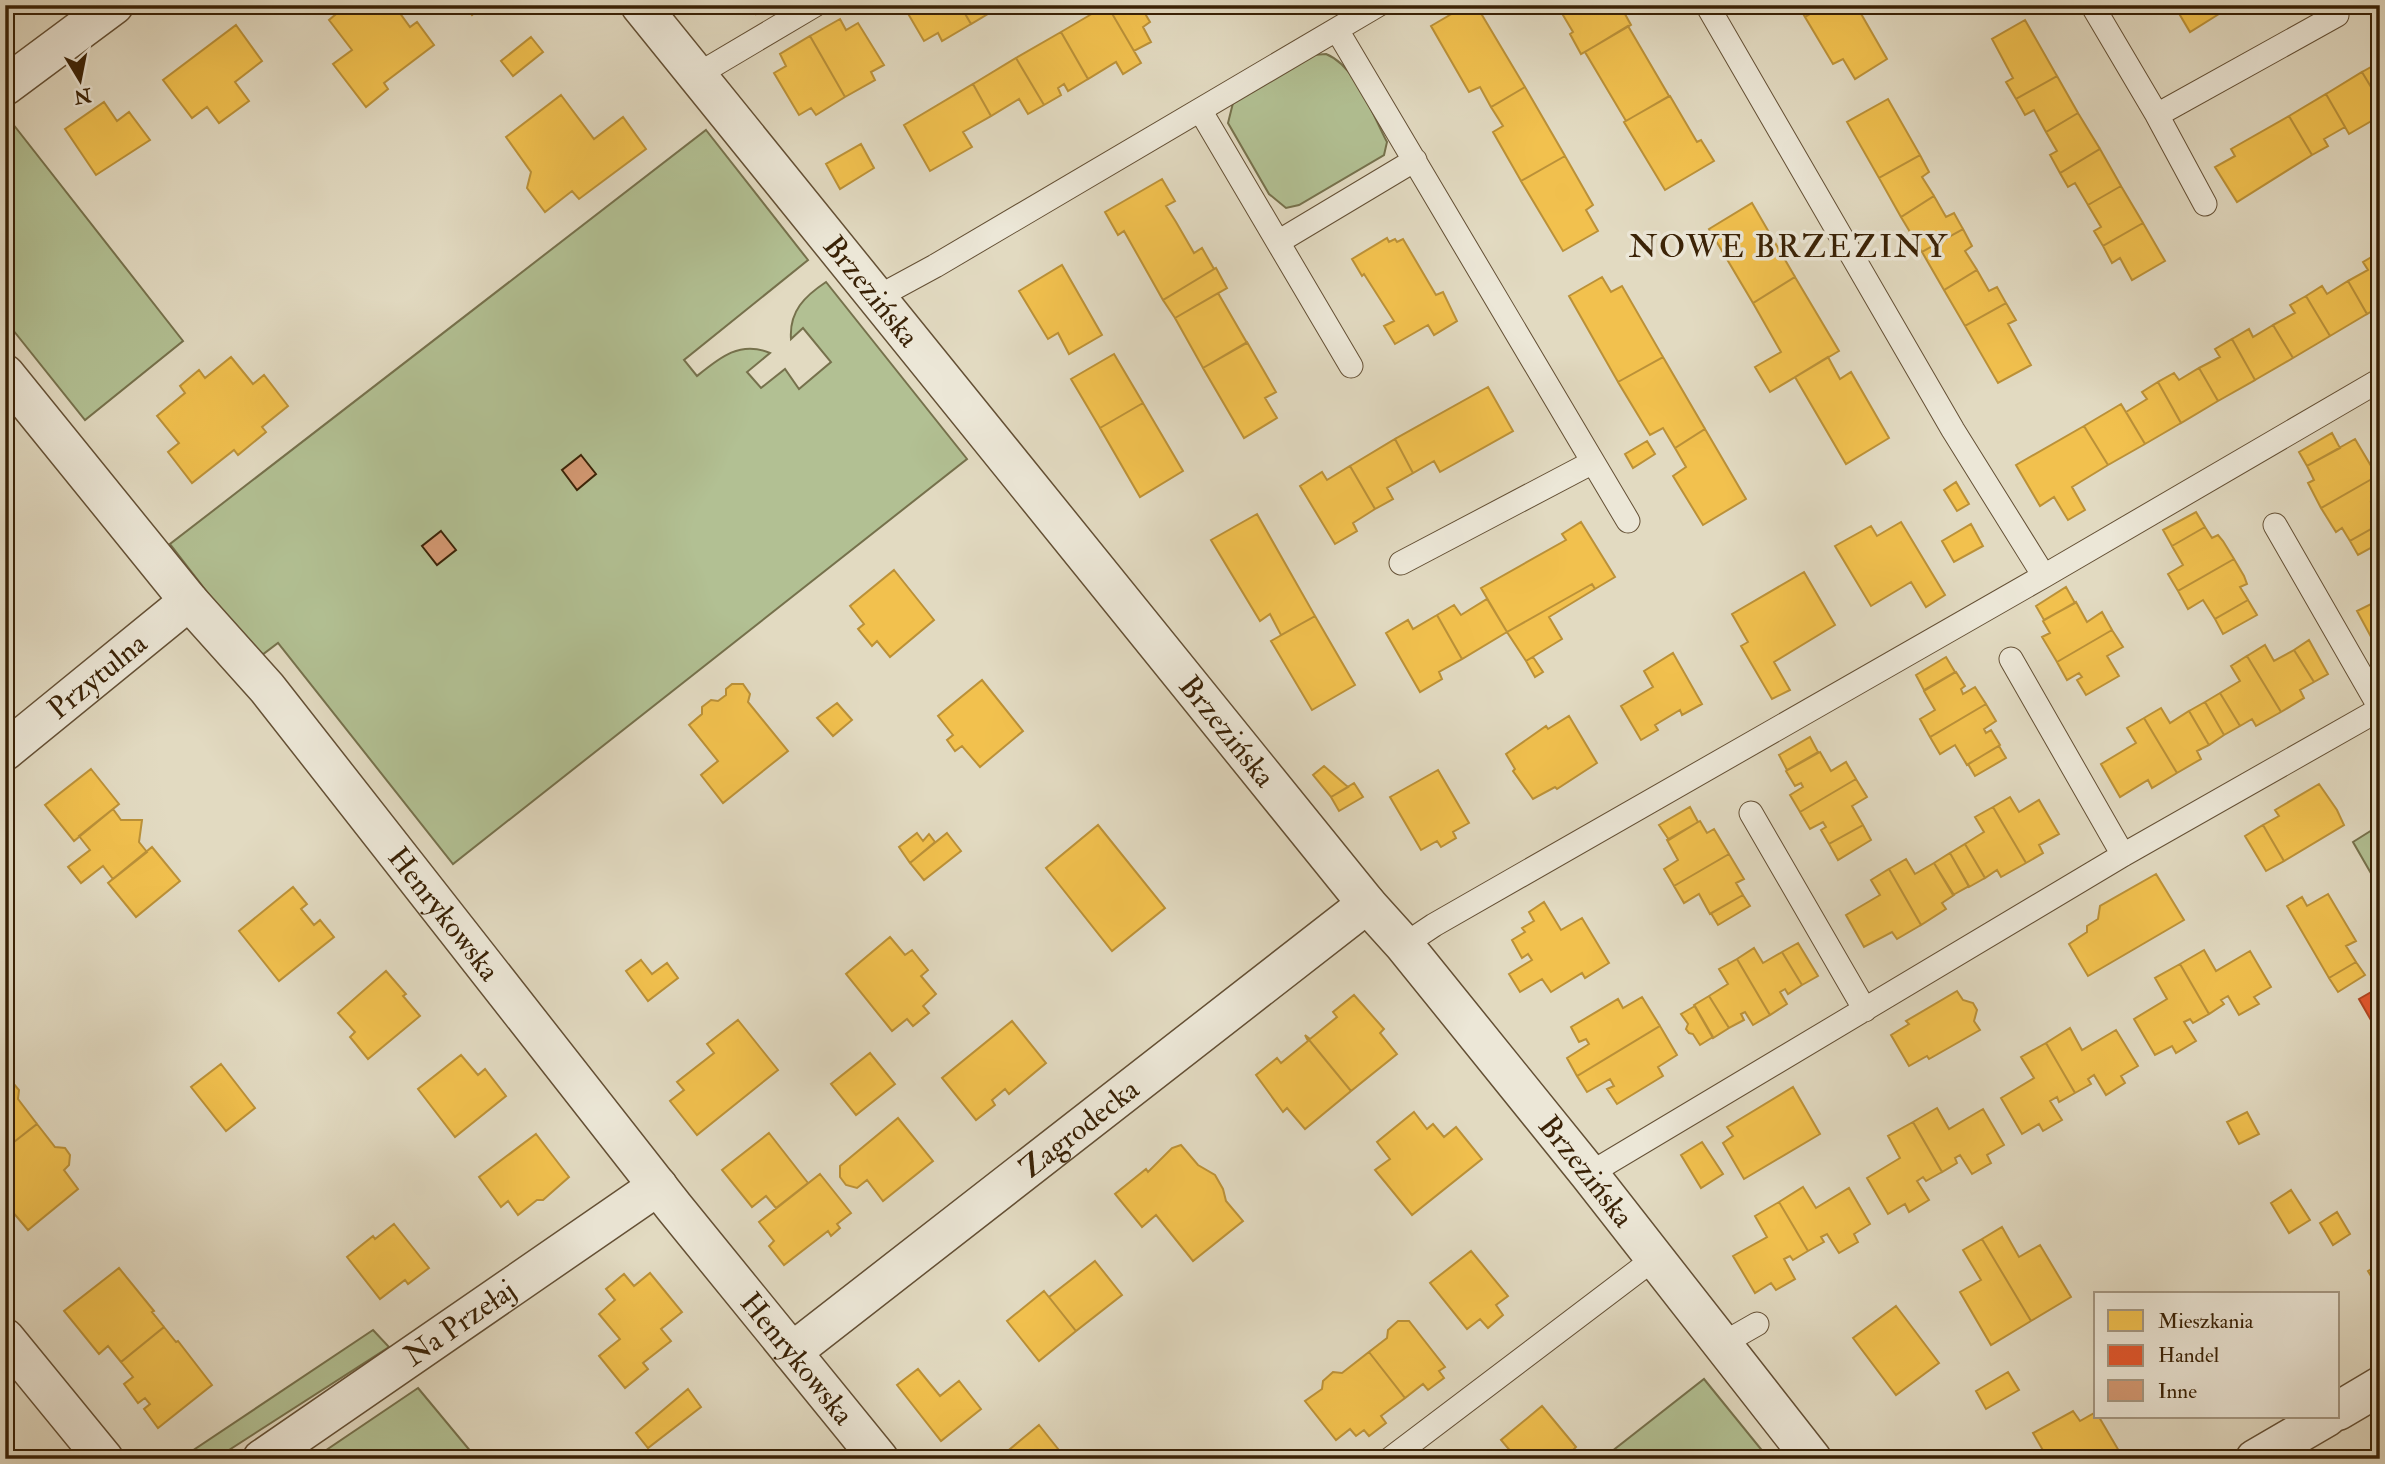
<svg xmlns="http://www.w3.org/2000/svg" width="2385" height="1464" font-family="'IM FELL Double Pica',serif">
<rect width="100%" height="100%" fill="#e2dac1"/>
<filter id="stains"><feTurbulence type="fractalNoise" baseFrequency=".00286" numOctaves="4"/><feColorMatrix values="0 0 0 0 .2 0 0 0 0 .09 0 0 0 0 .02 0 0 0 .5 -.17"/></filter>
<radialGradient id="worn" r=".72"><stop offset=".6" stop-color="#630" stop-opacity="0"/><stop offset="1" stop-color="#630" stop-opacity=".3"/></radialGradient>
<path fill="#b2c093" stroke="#76714c" stroke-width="2" d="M1326,54C1356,66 1372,114 1387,142L1384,155L1299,205L1286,208L1269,194L1228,123L1233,103L1313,55Z
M9,119L183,341L85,420L5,320V121Z
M706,130L808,260L684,360L697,376C719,358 740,340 770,353L747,372L761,388L785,369L799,389L831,362L803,328L791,339C789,311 805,296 826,282L967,459L453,864L278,643L258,658L170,544Z
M2380,825V889L2353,842Z
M373,1330L389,1347L215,1459H180Z
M1704,1379L1769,1459H1602Z
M418,1388L477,1459H313Z"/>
<path fill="#f2c14e" stroke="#bb9138" stroke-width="2" d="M347,5H394L410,27L417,22L434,45L384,83L388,89L366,107L333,64L352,50L329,20Z
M464,5H484L472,15Z
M751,5H771L756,14Z
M903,5H960L971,24L942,41L938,33L924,41Z
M960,5H1000L1001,6L971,24Z
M1107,5H1140L1150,22L1143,27L1151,42L1134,51Z
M1107,5L1141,63L1123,74L1116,62L1088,79L1061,32Z
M1467,5H1476L1525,87L1491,107L1480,87L1469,92L1431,26Z
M1557,5H1620L1631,25L1581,54L1570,34L1573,32Z
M1798,5H1824L1805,17Z
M1824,5H1856L1887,59L1855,79L1843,59L1833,64L1805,17Z
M2174,5H2225L2227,9L2190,32Z
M840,19L846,30L858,23L884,65L871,72L875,80L845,97L810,36Z
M2025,20L2057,76L2016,99L2006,82L2013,78L1992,39Z
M236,25L262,61L235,82L249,101L219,123L207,107L192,118L163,80Z
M1628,26L1669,96L1626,121L1585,52Z
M1061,32L1088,79L1068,91L1064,84L1058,88L1061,95L1044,105L1016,58Z
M810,36L845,97L816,115L811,108L799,115L774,73L786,66L780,54Z
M531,37L543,52L513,76L501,61Z
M1016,58L1044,105L1028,114L1019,99L991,116L973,84Z
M2380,62V102L2362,72Z
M2362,72L2380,102V116L2349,134L2326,94Z
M2057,76L2078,113L2046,132L2034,110L2025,115L2016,99Z
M973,84L991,116L963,132L972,147L930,171L904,125Z
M1525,87L1565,156L1521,181L1493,132L1503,126L1491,107Z
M2326,94L2345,127L2324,139L2328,146L2312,155L2289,116Z
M561,95L594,139L623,117L646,149L579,199L572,191L545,212L527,188L531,172L506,137Z
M1670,96L1697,142L1701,140L1714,161L1665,190L1624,122Z
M1888,99L1920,155L1879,178L1847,122Z
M104,102L117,121L129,112L150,140L96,175L65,129Z
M2078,113L2100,149L2060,173L2050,155L2057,151L2046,132Z
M2289,116L2312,155L2237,202L2215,167L2235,156L2231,149Z
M861,144L874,168L840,189L826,164Z
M2100,149L2121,186L2088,205L2075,183L2068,187L2060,173Z
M1920,155L1929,172L1922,177L1934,196L1901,217L1879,178Z
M1565,156L1593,205L1586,210L1598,231L1563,251L1521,181Z
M1162,179L1175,201L1166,206L1176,222L1194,253L1202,248L1214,269L1163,300L1124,231L1118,235L1105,212Z
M2121,186L2143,223L2103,246L2094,231L2101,227L2088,205Z
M1934,196L1946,217L1954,213L1963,229L1922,252L1901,217Z
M1752,203L1795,277L1753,303L1709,229Z
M2143,223L2165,261L2132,280L2120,258L2112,263L2103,246Z
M1963,229L1972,246L1965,251L1977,270L1944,290L1922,252Z
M1387,238L1389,242L1395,239L1397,242L1403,239L1436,295L1443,292L1457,321L1434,335L1428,325L1395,344L1384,326L1394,321L1364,274L1362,276L1352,259Z
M2380,252V306L2367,314L2348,281L2368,270L2363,262Z
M1062,265L1102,335L1069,354L1058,333L1048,339L1019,291Z
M1216,268L1227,288L1175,318L1163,300Z
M1977,270L1989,291L1997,287L2006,303L1965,326L1944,290Z
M1602,277L1611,292L1622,286L1663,357L1618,382L1569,296Z
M1795,277L1839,351L1770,392L1755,367L1781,352L1753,303Z
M2348,281L2367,314L2330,336L2306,296L2322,286L2327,294Z
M1218,293L1247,343L1203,368L1175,318Z
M2306,296L2330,336L2293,358L2273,325L2295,313L2290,305Z
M2006,303L2016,320L2008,324L2031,365L1998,383L1965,326Z
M2273,325L2293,358L2255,380L2232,339L2249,329L2253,337Z
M2232,339L2255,380L2218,401L2199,368L2220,357L2215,349Z
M1247,342L1276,392L1265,398L1277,418L1244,438L1203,368Z
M1114,354L1143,403L1100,428L1071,379Z
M231,357L253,384L264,375L288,406L262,427L266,432L238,455L234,450L192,483L168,452L179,443L157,416L185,393L180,386L199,370L205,378Z
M1663,357L1705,429L1675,448L1663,428L1650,435L1618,382Z
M1828,357L1840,379L1851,372L1889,438L1846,464L1795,377Z
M2199,368L2218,401L2181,423L2158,382L2174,373L2179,380Z
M2158,382L2181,423L2145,444L2126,412L2147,399L2142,392Z
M1488,387L1513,431L1440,472L1434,461L1413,473L1395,439Z
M1143,403L1183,471L1140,497L1100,428Z
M2121,404L2145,444L2108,465L2084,426Z
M2084,426L2108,465L2072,487L2085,510L2068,520L2054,497L2040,506L2016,465Z
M1705,429L1746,499L1703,525L1673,476L1686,467L1675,448Z
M2332,433L2340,448L2307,466L2299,452Z
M1395,439L1413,473L1387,488L1393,499L1375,509L1350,466Z
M2355,439L2377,476L2321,508L2308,483L2314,480L2307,466Z
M1647,441L1655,454L1633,468L1625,454Z
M1350,466L1375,509L1353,523L1357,531L1335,544L1300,486L1322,472L1327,480Z
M2377,476L2380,481V497L2371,502L2380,516V524L2350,541L2342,528L2336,532L2321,508Z
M1956,482L1969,504L1957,511L1944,490Z
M2196,512L2205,527L2172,546L2163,530Z
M1257,514L1315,616L1281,635L1270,614L1260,621L1211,540Z
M1581,522L1615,577L1595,589L1592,584L1507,632L1481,588L1566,540L1562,534Z
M1901,522L1945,595L1926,607L1911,582L1871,606L1835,546L1871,526L1877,536Z
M1971,524L1983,546L1954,562L1942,541Z
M2380,524V543L2358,555L2350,541Z
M2205,527L2212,538L2218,535L2223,541L2234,559L2178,591L2168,574L2183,565L2172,546Z
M2234,559L2244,576L2247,584L2240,587L2248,600L2215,619L2203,600L2188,609L2178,591Z
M894,570L934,620L890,657L877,641L872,646L858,629L864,624L850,606Z
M1804,572L1835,625L1774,662L1790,690L1772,699L1741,646L1748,642L1732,614Z
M1592,584L1595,589L1549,617L1562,639L1526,661L1507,632Z
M2066,587L2075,603L2044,620L2036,606Z
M1487,599L1507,632L1462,659L1437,615L1454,605L1461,615Z
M2380,599V619L2371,604Z
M2248,600L2257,615L2223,634L2215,619Z
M2076,602L2087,622L2102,612L2112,630L2057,662L2042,637L2050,633L2043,621Z
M2371,604L2380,619V643L2376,646L2357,611Z
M1437,615L1462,659L1439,672L1442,679L1420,692L1386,633L1408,620L1413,629Z
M1315,616L1355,685L1312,710L1271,641Z
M2112,630L2123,647L2107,656L2119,676L2086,695L2077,680L2082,677L2079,673L2067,680L2057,662Z
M2309,640L2328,674L2314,682L2294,650Z
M2265,645L2274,661L2294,650L2314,682L2300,690L2304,698L2281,712L2247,656Z
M1673,653L1702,704L1682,715L1680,710L1655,725L1658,730L1641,740L1621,706L1653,687L1644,671Z
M2247,656L2281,712L2256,726L2252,719L2240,726L2220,693L2240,681L2231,666Z
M1533,657L1543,672L1535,677L1526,661Z
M1946,657L1955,672L1924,690L1916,675Z
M1956,672L1965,686L1961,689L1963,694L1975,687L1986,704L1930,737L1920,719L1935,710L1924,691Z
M982,680L1023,731L980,767L962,746L955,751L947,740L953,735L938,716Z
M732,684H743L750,694L748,702L788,751L723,803L701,775L718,761L689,725L702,714V707L711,700L718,701L726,695V689Z
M2220,693L2240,726L2224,735L2205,702Z
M2205,702L2224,735L2209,745L2189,711Z
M837,703L852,720L833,736L817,718Z
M1986,704L1996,721L1984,729L1986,733L1991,730L2000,745L1967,765L1955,745L1940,754L1930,737Z
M2161,708L2170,723L2189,711L2209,745L2197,751L2201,759L2177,773L2144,718Z
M1569,716L1597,763L1557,789L1555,787L1533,799L1513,771L1515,769L1506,754L1546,726L1548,729Z
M2144,718L2177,773L2152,788L2148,780L2120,797L2101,764L2136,743L2127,728Z
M1810,737L1818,752L1787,770L1779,755Z
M1999,746L2006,758L1975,776L1968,764Z
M1820,752L1831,771L1846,762L1856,779L1800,812L1790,795L1803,787L1801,783L1795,786L1786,771Z
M1324,766L1348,787L1331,797L1313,775Z
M91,769L119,804L74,841L45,805Z
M1438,770L1469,823L1453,832L1456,838L1441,847L1437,841L1421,850L1390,797Z
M1856,779L1867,797L1852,806L1863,825L1829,844L1821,830L1826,827L1823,822L1810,829L1800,812Z
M1354,783L1363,797L1339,811L1331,797Z
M2319,784L2337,810L2344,825L2284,861L2263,825L2279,816L2275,810Z
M2010,797L2019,812L2039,800L2059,834L2039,845L2043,853L2026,863L1993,807Z
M1690,807L1698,822L1669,840L1659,825Z
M1993,807L2026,863L2001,877L1997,870L1985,878L1965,844L1984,832L1975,817Z
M113,809L121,820H142L139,842L147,852L113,879L103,866L81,883L68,867L90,850L79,836Z
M1700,821L1707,833L1714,829L1729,854L1674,886L1664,869L1678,860L1667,840Z
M1098,825L1165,908L1112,951L1046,868Z
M1863,825L1871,840L1838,860L1829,844Z
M2263,825L2284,861L2266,871L2245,836Z
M917,833L923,841L929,834L935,842L910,863L899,847Z
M947,833L961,851L924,880L910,863Z
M1965,844L1985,878L1969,887L1950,853Z
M152,847L180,881L136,917L108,883Z
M1950,853L1969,886L1953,895L1934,863Z
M1729,854L1744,879L1736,883L1743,895L1710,914L1699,894L1684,903L1674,886Z
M1906,859L1915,874L1934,863L1954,895L1942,903L1946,909L1921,925L1889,869Z
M1889,869L1921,925L1897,939L1892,932L1864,947L1846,915L1880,895L1871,880Z
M2156,874L2184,920L2088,976L2069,944L2087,932V926L2098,919L2100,906Z
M293,887L307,904L301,909L314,925L320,920L334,937L279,981L239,931Z
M2328,894L2356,941L2346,946L2356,962L2329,978L2287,906L2302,897L2307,906Z
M1743,895L1750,906L1718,925L1711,913Z
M1544,902L1561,930L1582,918L1609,963L1585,978L1582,973L1551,992L1542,979L1520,992L1509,974L1532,960L1528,954L1522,958L1512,940L1525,932L1522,928L1534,921L1529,912Z
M890,937L905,955L912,950L928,970L921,976L936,994L923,1006L929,1013L913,1026L907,1019L892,1031L846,974Z
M1798,943L1818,976L1802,985L1782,952Z
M1754,948L1763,963L1782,952L1802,985L1788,994L1785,989L1780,992L1787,1004L1770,1015L1737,959Z
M2204,950L2216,971L2250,951L2271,987L2254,997L2259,1004L2239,1015L2228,996L2221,1000L2224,1004L2209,1014L2180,964Z
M1737,959L1770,1015L1753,1025L1745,1012L1741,1014L1744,1020L1729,1028L1709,996L1728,984L1719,969Z
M641,960L652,974L667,963L678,978L648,1001L626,971Z
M2356,962L2365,975L2338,992L2329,978Z
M2180,964L2209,1014L2193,1023L2190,1019L2184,1022L2196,1041L2176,1053L2172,1046L2155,1055L2134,1019L2167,999L2155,978Z
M386,971L406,994L403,996L420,1016L368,1059L350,1037L355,1032L338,1013Z
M1957,991L1963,1000L1973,1003L1977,1010L1974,1021L1980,1030L1929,1059L1927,1056L1909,1066L1891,1035L1909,1024L1906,1021Z
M1354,995L1384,1029L1380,1033L1397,1054L1351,1091L1305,1035L1310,1039L1337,1017L1333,1012Z
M1709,996L1729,1028L1713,1038L1694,1005Z
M1642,997L1660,1026L1577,1076L1567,1058L1589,1044L1586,1039L1579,1042L1571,1027L1618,999L1623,1008Z
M1695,1006L1713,1037L1700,1045L1693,1034L1689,1033L1686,1029L1688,1024L1681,1014Z
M738,1020L778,1070L697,1135L670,1101L684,1090L677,1082L714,1053L707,1044Z
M1012,1021L1046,1063L1009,1094L1005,1089L992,1100L995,1105L976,1120L942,1078Z
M1660,1026L1677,1055L1658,1067L1663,1076L1617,1104L1607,1089L1614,1086L1610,1079L1587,1092L1577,1076Z
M2070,1028L2082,1050L2116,1030L2138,1066L2121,1076L2125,1083L2106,1095L2094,1075L2088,1079L2091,1084L2075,1093L2046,1043Z
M1305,1035L1351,1091L1305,1129L1287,1108L1283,1112L1256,1075L1277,1058L1281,1063L1308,1041Z
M2046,1043L2075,1093L2059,1102L2057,1097L2050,1101L2062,1120L2043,1131L2039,1124L2022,1134L2001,1098L2034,1078L2021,1057Z
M870,1053L895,1084L856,1115L831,1084Z
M461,1055L478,1075L485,1069L506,1096L455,1137L418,1089Z
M221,1064L255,1108L226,1131L191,1087Z
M5,1082L13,1083L19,1090L18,1099L37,1124L5,1149Z
M1793,1087L1820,1134L1744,1179L1723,1143L1733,1136L1727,1127Z
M1937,1108L1949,1129L1983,1109L2004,1145L1987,1155L1991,1163L1972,1174L1960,1155L1955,1158L1957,1163L1942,1172L1913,1122Z
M1414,1112L1427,1129L1433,1124L1444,1137L1456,1127L1482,1159L1412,1215L1375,1170L1390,1159L1377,1142Z
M2247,1112L2259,1134L2239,1144L2227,1122Z
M898,1118L933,1161L883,1201L867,1180L857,1188L846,1185L840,1177V1166Z
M1913,1122L1942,1172L1926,1181L1923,1177L1917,1181L1929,1200L1909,1212L1905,1204L1888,1214L1867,1178L1900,1158L1888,1136Z
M37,1124L55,1147L65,1148L70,1155L69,1165L64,1170L78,1189L28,1230L5,1203V1149Z
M769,1133L808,1183L776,1208L766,1196L752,1207L722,1170Z
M536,1134L569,1177L543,1200H537L518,1215L508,1201L501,1207L479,1177Z
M1702,1142L1723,1174L1701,1188L1681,1155Z
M1181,1145L1198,1165L1215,1175L1223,1189L1226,1201L1243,1221L1193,1261L1156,1215L1142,1227L1115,1194L1146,1169L1148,1172L1172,1148Z
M820,1174L851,1213L837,1224L840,1228L831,1236L828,1231L784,1265L769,1246L774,1241L759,1222Z
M1803,1187L1816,1208L1849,1188L1870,1224L1854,1234L1858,1242L1839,1253L1827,1234L1821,1237L1824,1242L1808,1251L1779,1202Z
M2291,1190L2310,1220L2289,1233L2271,1203Z
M1779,1202L1808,1251L1793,1260L1790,1256L1784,1259L1795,1279L1776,1290L1771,1283L1755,1293L1733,1256L1767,1237L1755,1216Z
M2337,1212L2350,1234L2333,1245L2320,1223Z
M394,1224L429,1268L408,1284L405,1280L380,1299L347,1257L373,1236L375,1239Z
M2002,1227L2019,1257L2040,1245L2071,1297L2031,1321L1982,1239Z
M1982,1239L2031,1321L1991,1345L1960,1292L1981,1280L1963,1250Z
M1471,1251L1508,1296L1496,1305L1503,1315L1488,1328L1480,1319L1467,1329L1430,1283Z
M1095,1261L1122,1295L1076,1331L1049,1297Z
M2380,1264V1291L2368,1271Z
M119,1268L154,1311L152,1312L164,1327L121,1362L108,1346L99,1354L64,1311Z
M650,1273L682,1312L661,1329L671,1341L643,1363L648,1369L625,1388L599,1356L620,1339L599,1314L615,1300L606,1289L624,1274L634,1286Z
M1044,1291L1076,1331L1039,1361L1007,1321Z
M1896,1306L1939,1363L1896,1395L1853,1338Z
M1398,1321H1409L1445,1367L1439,1371L1444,1378L1428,1390L1423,1384L1405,1398L1369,1352L1387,1338L1388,1330Z
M164,1327L176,1342L178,1341L212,1385L158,1428L144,1409L150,1404L145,1398L138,1403L124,1384L133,1377L121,1362Z
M1369,1352L1405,1398L1381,1416L1386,1423L1369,1436L1364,1430L1356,1436L1350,1429L1336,1440L1305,1401L1322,1389L1323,1381L1333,1372L1342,1373Z
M918,1369L940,1396L959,1381L981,1409L941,1441L897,1385Z
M2008,1372L2019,1390L1986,1409L1976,1391Z
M688,1389L701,1407L648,1448L636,1433Z
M1542,1406L1576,1447L1573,1450L1577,1455L1573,1459H1517L1501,1440Z
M2073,1411L2080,1421L2096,1412V1417H2099L2119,1451L2104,1459H2048L2033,1433Z
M1039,1425L1066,1459H998Z
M12,1447L22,1459H5V1452Z"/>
<path fill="#e4572e" stroke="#b14722" stroke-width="2" d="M2380,987V1036L2359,999Z"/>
<path fill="#d49973" stroke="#3a2206" stroke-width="2" d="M581,455L596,474L577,490L562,470Z
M441,531L456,550L437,565L422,546Z"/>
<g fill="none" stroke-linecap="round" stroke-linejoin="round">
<g stroke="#645035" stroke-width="25">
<path id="lane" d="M1707,5L1953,430L2044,576
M2092,5L2157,115L2205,204
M1337,30L1628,521
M697,75L815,5
M1200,110L1351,366
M2157,115L2337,15
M1278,242L1415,160
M876,298L935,266L1378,5
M2275,525L2380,708
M1401,563L1593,462
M2011,659L2123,855
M1751,813L1865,1010
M1404,945L1434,925L2044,576L2380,380
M1589,1174L2123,855L2380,709
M1722,1344L1757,1324
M1390,1459L1655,1258"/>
</g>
<g stroke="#645035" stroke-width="41">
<g id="street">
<path id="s1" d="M640,5L1367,904L1404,945L1589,1174L1812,1459"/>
<path d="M5,86L114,5"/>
<path id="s2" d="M5,374L189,601L267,688L674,1207L879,1459"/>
<path id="s3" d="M5,751L189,601"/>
<path d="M5,1338L104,1459"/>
<path id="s4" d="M792,1352L1367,904"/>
<path d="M2338,1411L2380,1386"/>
<path id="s5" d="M262,1459L658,1186"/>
<path d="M2255,1459L2327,1417"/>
</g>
</g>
<use href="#lane" stroke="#ece7d7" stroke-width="23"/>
<use href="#street" stroke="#ece7d7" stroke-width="38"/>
</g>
<g text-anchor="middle" stroke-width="7" stroke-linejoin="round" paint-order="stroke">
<g font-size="30" fill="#3a2206" stroke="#ece7d7">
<text dy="10" stroke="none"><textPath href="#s1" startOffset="368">Brzezińska</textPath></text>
<text dy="10" stroke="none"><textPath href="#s3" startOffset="119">Przytulna</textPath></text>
<text dy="10" stroke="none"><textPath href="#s1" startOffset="934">Brzezińska</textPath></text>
<text dy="10" stroke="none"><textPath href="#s2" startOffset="696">Henrykowska</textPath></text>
<text dy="10" stroke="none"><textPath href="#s4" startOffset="364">Zagrodecka</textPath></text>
<text dy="10" stroke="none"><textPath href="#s1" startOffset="1502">Brzezińska</textPath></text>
<text dy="10" stroke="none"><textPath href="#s5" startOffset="240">Na Przełaj</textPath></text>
<text dy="10" stroke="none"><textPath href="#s2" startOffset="1264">Henrykowska</textPath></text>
</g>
<g font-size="32" letter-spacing="2" fill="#3a2206" stroke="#ece7d7">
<text x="1789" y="257">NOWE BRZEZINY</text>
</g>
</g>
<rect width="2385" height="1464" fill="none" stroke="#e2dac1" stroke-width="28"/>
<rect x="7" y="7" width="2371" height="1450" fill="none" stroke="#3a2206" stroke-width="3.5"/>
<rect x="14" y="14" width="2357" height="1436" fill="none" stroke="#3a2206" stroke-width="2"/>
<rect x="2094" y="1292" width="245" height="126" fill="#ece7d7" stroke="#a59883" stroke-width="2"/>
<rect x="2108" y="1310" width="35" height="21" fill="#f2c14e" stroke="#a59883" stroke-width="2"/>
<text x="2158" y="1328" font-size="21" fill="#3a2206">Mieszkania</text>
<rect x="2108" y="1345" width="35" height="21" fill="#e4572e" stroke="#a59883" stroke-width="2"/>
<text x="2158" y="1362" font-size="21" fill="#3a2206">Handel</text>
<rect x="2108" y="1380" width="35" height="21" fill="#d49973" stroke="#a59883" stroke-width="2"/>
<text x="2158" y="1398" font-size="21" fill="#3a2206">Inne</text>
<g transform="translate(80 80) rotate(170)" stroke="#ece7d7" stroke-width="5" paint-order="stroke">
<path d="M0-5L12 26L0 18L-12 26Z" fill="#3a2206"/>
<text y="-10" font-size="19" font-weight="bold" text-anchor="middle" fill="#3a2206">N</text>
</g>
<rect width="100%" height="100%" filter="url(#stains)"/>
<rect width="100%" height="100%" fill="url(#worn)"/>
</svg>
